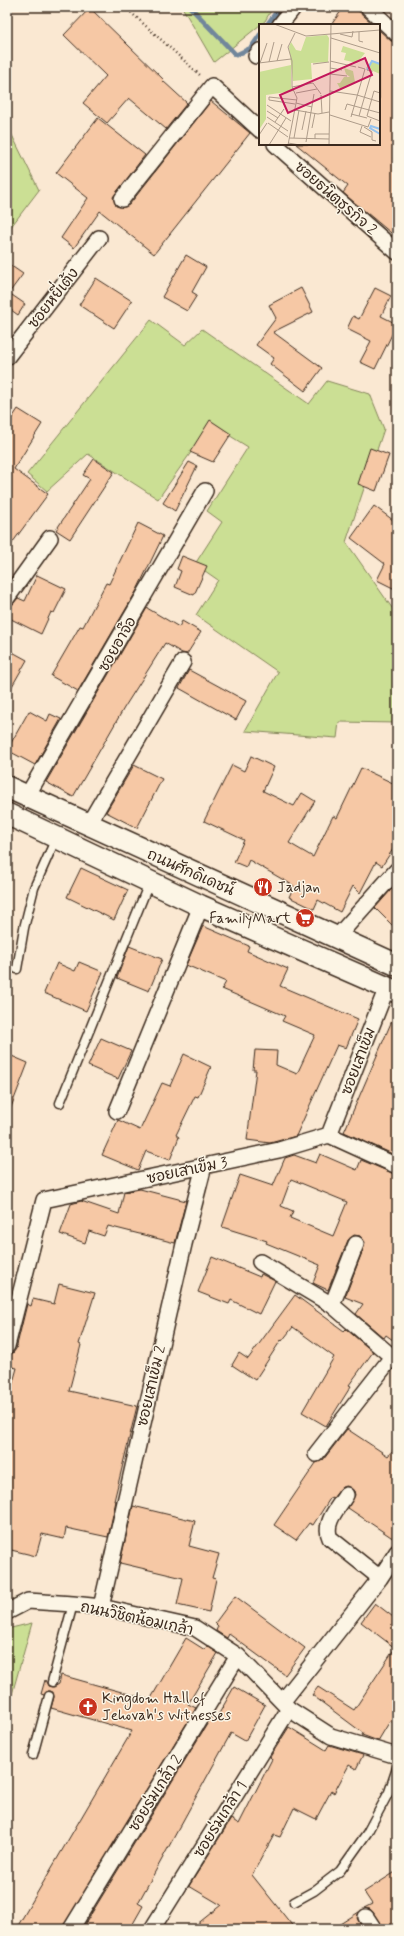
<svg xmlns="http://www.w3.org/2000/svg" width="404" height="1936" font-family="Mynerve,'Playpen Sans Thai',sans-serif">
<rect width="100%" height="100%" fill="#fae8d2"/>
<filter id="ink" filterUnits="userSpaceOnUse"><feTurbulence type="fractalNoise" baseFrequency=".025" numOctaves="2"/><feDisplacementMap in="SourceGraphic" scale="8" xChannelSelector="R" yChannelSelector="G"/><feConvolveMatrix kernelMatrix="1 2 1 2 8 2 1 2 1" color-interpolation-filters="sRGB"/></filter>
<g filter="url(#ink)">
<path fill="#cbdf94" stroke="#838459" d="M182,7H273L265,21L214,62Z
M7,125L39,190L7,232Z
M151,320L185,345L202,329L309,404L327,381L370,394L384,429L346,542L397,615V723L339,722L337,738L245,731L278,672L196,615L218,580L195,564L222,522L207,511L248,447L211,424L158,499L88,454L47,491L27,474Z
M32,1623L7,1712V1629Z"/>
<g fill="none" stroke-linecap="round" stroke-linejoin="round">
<path stroke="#71869b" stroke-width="5" d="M190,7L236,55L251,48L260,35
M267,25L280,7"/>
</g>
<path fill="#f6c8a5" stroke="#3b2a1e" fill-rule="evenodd" d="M344,7H354L374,25H331Z
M90,8L164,80L163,81L187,103L166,129L129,98L107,123L83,103L106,76L64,35Z
M379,30L391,41L397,43V238L343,193L348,186L296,144H379Z
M211,101L250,133L154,254L100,211L74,248L61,238L88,198L56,173L98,118L145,155L113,197L116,206L125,207L129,205Z
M186,255L206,267L192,292L197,295L187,311L162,297Z
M7,263L23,274L9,293L25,304L18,315L7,307Z
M96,278L132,301L114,328L79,305Z
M301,288L313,312L273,332L322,368L305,391L270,364L274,358L256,345L276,318L269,305Z
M375,288L391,296L381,316L397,324L375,369L360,362L371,341L347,329L353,316L359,319Z
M18,409L42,424L14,469L48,494L7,550V415L12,418Z
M210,420L231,434L213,462L190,452Z
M370,448L389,455L376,491L358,484Z
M94,459L114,472L70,539L56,530L90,479L83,475Z
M189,462L197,466L175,511L163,503Z
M374,506L397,523V590L377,580L385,564L351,538Z
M138,523L163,536L137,590L78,691L51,676L80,626L83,627L106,583L109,584Z
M182,556L207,566L194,595L175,587L181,571L177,569Z
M37,575L66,589L54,613L51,612L41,634L7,617V607L11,606L18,598L25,601Z
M147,608L179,627L182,621L201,632L187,654L182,653L165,643L124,708L73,797L46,782Z
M7,649L27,660L7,695Z
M189,670L246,701L236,720L179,688Z
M29,711L47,721L50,714L61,719L35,765L7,750Z
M251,756L274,767L263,791L294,806L302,793L315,801L289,843L313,857L333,816L337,818L361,768L397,785V843L382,866L376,862L360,893L353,886L340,912L318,900L314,909L289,897L294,886L249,860L246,867L234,862L244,840L204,821L232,765L244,771Z
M134,765L162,779L137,828L106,812Z
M81,868L128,890L114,920L67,897Z
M397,883V930L375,908Z
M203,926L249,946L247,951L288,969L280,986L358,1019L346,1048L337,1045L296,1136L270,1143L247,1140L256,1070H253L255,1050L277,1051L276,1065L297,1074L315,1035L282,1021L285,1016L222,989L226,982L186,965Z
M129,946L162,959L149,991L117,978Z
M79,962L103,972L86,1011L44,993L57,963L75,971Z
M397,1009V1156L344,1132Z
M101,1038L131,1051L118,1079L88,1066Z
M7,1054L28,1063L8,1115H7Z
M184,1054L211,1067L198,1097L195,1096L176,1135L179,1137L170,1160L146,1151L138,1170L102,1155L118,1120L140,1130L162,1083L170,1086Z
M320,1154L357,1170L361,1160L397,1175V1343L386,1335L384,1338L356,1314L363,1304L345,1297L364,1247L365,1242L360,1236L354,1235L348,1240L328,1290L313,1283L320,1265L266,1243L267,1241L222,1227L240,1175L273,1186L285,1158L294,1155L316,1163ZM291,1179L347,1202L333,1236L290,1218L293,1211L281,1206Z
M140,1189L186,1201L175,1243L108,1226L104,1236L89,1231L85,1243L60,1234L71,1204L81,1201L119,1214L124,1192Z
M212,1257L260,1277L261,1274L275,1281L259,1314L231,1300L229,1304L198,1292Z
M59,1284L95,1293L79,1344L81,1345L69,1391L137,1406L114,1501H116L108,1537L66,1528L64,1539L42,1534L36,1556L7,1549V1404L17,1368L7,1366V1355L13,1353L16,1349L27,1304L31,1306L33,1299L54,1304Z
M295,1295L344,1331L346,1329L373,1352L349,1385L351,1386L326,1426L302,1412L334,1357L293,1327L282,1341L281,1340L255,1380L232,1365L239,1353L248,1359Z
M347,1429L388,1456L397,1445V1541L348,1508L355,1495L354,1491L347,1486L342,1487L333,1498L331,1497L313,1525L309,1523L296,1540L274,1525L316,1463L323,1460Z
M133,1506L195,1521L189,1546L219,1554L212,1578L216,1579L209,1612L177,1605L183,1578L120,1563Z
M235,1596L305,1648L285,1675L229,1634L227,1638L216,1631L218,1626L215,1623Z
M375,1603L397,1620V1715L392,1722L390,1721L378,1741L362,1735L363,1733L312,1695L318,1687L354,1710L395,1648L361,1622Z
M186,1638L205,1650L207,1646L218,1653L188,1704L196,1708L62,1929H16L132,1731L51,1708L54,1697L53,1692L48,1691L44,1695L41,1694L45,1680L48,1686L54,1687L59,1684L61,1675L150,1700Z
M234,1687L265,1705L245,1741L231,1733L138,1903L143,1906L130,1929H82L212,1716L216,1719Z
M289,1727L326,1750L329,1745L363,1755L356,1769L349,1765L334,1793L331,1791L316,1819L294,1808L280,1837L274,1835L252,1875L295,1929H191L221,1905L189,1886L231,1819L239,1824L272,1759L270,1757Z
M397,1871V1929H383L373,1912L370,1909L364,1908L372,1904L364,1892Z
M359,1912L357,1918L363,1929H332Z"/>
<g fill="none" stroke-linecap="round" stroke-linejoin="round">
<g stroke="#3b2a1e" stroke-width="11">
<path id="service" d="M17,969L24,928L34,888L56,838
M60,1103L149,883
M52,1682L73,1604
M33,1755L49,1696
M294,1902L314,1891L340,1871L367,1833L389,1792L397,1768"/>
</g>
<g stroke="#3b2a1e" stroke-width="18">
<path id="minor" d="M368,7L397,34
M280,25L294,7
M256,56L260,51
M275,144L397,252
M122,199L212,86L260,130
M7,357L99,238
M7,598L50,538
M27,796L205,491
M88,825L183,662
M336,938L397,870
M117,1111L201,906
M329,1135L387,987
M329,1135L397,1166
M260,1262L332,1305L397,1361
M332,1305L356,1244
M7,1346L44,1200L279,1150L329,1135
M316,1454L392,1357
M346,1495C338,1508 323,1523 330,1538L380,1578
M101,1607L184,1244L204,1166
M7,1612L28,1601L73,1604L101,1607L195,1628L238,1656L289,1709L331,1736L397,1756
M283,1701L380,1578L397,1552
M366,1917L374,1929
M71,1929L238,1656
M152,1929L289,1709"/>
</g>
<g stroke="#3b2a1e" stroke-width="24">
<path id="secondary" d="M7,787L397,965
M7,814L201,906L397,992"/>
</g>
<path stroke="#3b2a1e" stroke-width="2.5" stroke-dasharray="1 3" stroke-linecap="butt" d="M125,7L201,76"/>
<use href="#service" stroke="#fcf5e5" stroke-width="8"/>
<use href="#minor" stroke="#fcf5e5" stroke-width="15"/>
<use href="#secondary" stroke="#fcf5e5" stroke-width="21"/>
</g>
</g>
<defs>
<g id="restaurant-disc" transform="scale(1)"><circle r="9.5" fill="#c8321e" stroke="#fcf5e5"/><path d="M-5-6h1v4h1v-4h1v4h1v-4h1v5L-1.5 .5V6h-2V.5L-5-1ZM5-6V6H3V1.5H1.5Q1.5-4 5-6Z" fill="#fff"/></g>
<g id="supermarket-disc" transform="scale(1)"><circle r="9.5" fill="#c8321e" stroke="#fcf5e5"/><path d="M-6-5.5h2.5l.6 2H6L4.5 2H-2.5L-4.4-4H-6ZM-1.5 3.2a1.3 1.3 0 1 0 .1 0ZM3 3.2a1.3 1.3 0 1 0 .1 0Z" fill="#fff"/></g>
<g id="church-disc" transform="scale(1)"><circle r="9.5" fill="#c8321e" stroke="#fcf5e5"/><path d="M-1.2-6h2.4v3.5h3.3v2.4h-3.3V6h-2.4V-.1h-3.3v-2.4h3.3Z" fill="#fff"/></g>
</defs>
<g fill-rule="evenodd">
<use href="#restaurant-disc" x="263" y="887"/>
<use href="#supermarket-disc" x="305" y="918"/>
<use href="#church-disc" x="88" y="1707"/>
</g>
<g text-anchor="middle" stroke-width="3" stroke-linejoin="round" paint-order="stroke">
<g font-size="15" fill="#3b2a1e" stroke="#fcf5e5">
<text transform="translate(336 198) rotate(41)" y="5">ซอยธนิตธุรกิจ 2</text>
<text transform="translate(53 298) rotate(-52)" y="5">ซอยหยี่เต้ง</text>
<text transform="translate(117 644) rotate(-60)" y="5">ซอยอาจ๊อ</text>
<text transform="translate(191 872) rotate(24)" y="5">ถนนศักดิเดชน์</text>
<text transform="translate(358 1061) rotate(-69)" y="5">ซอยเสาเข็ม</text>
<text transform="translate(187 1170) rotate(-12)" y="5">ซอยเสาเข็ม 3</text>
<text transform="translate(151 1386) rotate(-77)" y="5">ซอยเสาเข็ม 2</text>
<text transform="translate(137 1618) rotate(12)" y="5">ถนนวิชิตน้อมเกล้า</text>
<text transform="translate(155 1793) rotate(-58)" y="5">ซอยร่มเกล้า 2</text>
<text transform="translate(220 1819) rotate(-58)" y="5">ซอยร่มเกล้า 1</text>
</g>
<g font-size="15" fill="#3b2a1e" stroke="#fcf5e5" text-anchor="start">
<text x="277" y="892">Jadjan</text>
<text x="291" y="923" text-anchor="end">FamilyMart</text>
<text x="102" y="1703">Kingdom Hall of<tspan x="102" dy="17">Jehovah's Witnesses</tspan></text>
</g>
</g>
<g transform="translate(259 24)">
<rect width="121" height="121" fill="#fae8d2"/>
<path d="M68,11L70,14L69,38L52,39L53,55L34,57L30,23L32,18L37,26L42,27L47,13ZM84,22L106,29L98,39L85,36L87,29L82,28ZM112,38L121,39V50L107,44ZM32,41V63L35,67L7,71V95L0,106V48ZM85,44L94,47L96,58L82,66L78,59H81L85,53H91L87,50Z" fill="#cbdf94"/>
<path fill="none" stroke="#95c3ef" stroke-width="2" d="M108,46L113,37L121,40M121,105L112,102L111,104L121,110"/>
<path fill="none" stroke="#ae9c8a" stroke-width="1" d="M15,0L47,12L121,6M100,8V17L104,18M81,10L93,13L94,7M72,14L121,29M18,37L23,20M71,37L97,43M10,38L15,18M0,39L32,35M1,39L8,19M54,40L70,38M71,44L83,46M71,50L88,52M33,63L54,59L62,70M71,67L98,71L121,78M37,69L58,65M121,69L115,67L108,92L121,97M62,71L63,89M37,79L53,83M36,80L10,76V73L38,76M8,81L32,97M36,86L59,90L70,88M86,86L88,80L121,89M8,87L19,94M92,90L108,94M71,91L109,103L112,95M100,92L113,47L108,46M8,93L29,107M92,93L106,45L99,43M16,98L25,85M9,99L29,113M103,102L101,108L112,113M105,103L113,108V116L117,117M53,104L56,89M43,106L47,87M0,111L8,99M30,114L70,115M35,114L40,86M56,115V110H70M47,118L55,70M29,119L41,121M10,121L27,94M29,121L38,74L33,63V37L29,23L36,9M70,121L72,0"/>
<path fill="#c2185b" fill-opacity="0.15" stroke="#c2185b" stroke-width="2" d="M106,34L113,51L29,89L21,71Z"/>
<rect width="121" height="121" fill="none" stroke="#3b2a1e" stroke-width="2"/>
</g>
<rect width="404" height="1936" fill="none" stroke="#fcf5e5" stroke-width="24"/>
<rect x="12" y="12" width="380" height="1912" fill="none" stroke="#3b2a1e" stroke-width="1.5" filter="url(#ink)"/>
</svg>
